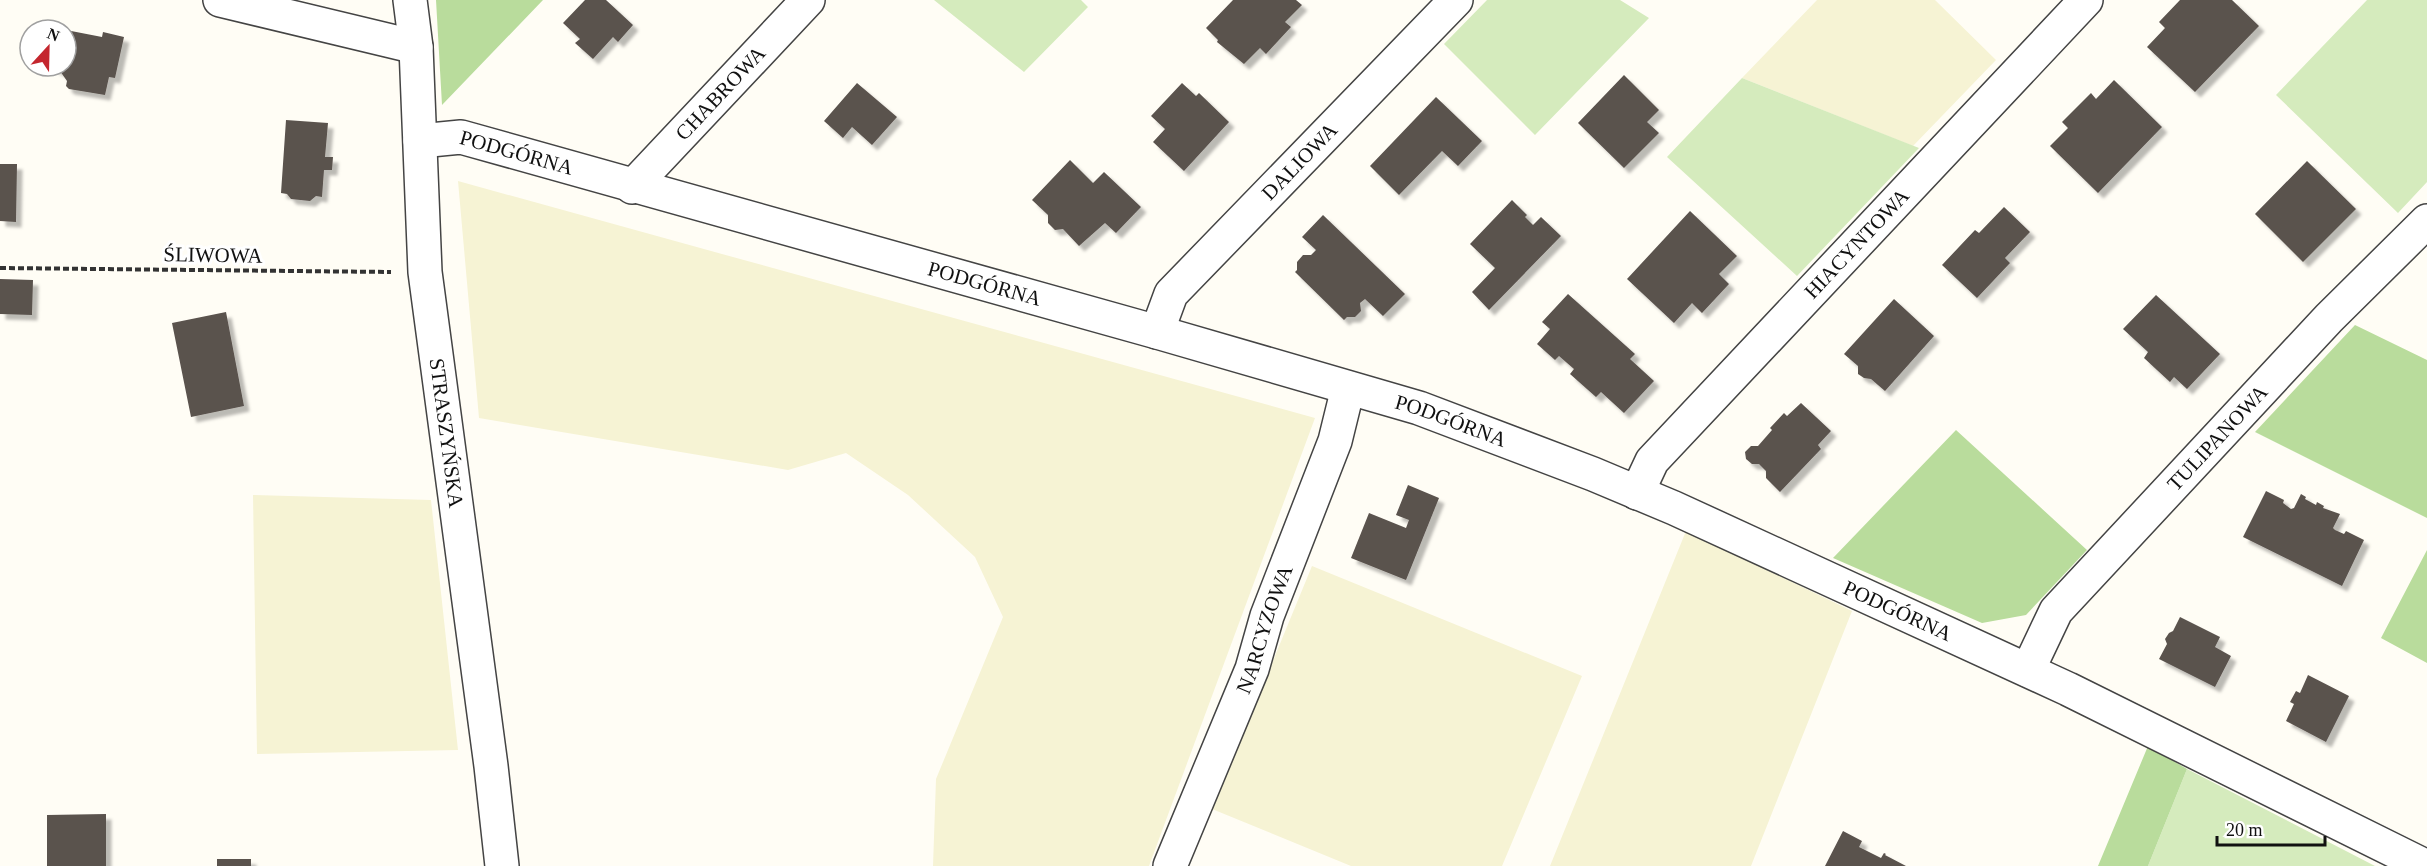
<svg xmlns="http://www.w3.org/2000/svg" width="2427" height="866" font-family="'Times New Roman',serif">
<defs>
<filter id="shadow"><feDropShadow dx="5.5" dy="5.5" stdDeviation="1.5" flood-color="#0004"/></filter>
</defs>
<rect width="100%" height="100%" fill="#fffdf5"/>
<path fill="#f6f3d4" d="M1817,0H1935L1996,60L1913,146L1742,78Z
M458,181L1315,418L1149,866H933L936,779L1003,617L975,557L908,495L846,453L788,470L479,418Z
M253,495L431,500L458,750L257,754Z
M1686,531L1852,611L1751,866H1550Z
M1312,566L1582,676L1502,866H1351L1212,809Z"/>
<path fill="#d5ebbd" d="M934,0H1081L1088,7L1024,72Z
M1487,0H1620L1649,18L1535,135L1444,44Z
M2367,0H2427V182L2398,213L2276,95Z
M1742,78L1919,148L1797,276L1667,157Z
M2187,769L2375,866H2148Z"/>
<path fill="#b9dc9c" d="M436,0H543L442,105Z
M2355,325L2427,360V518L2255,432Z
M1956,430L2087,550L2026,615L1982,623L1833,558Z
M2427,550V663L2381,638Z
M2148,746L2187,769L2148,866H2098Z"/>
<path fill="#5a524d" filter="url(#shadow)" d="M585,0H606L633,25L618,42L613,37L593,59L575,43L580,39L563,23Z
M1233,0H1296L1302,5L1285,22L1291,27L1266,54L1260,48L1244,64L1217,42L1218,40L1206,28Z
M2180,0H2232L2259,26L2195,92L2147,47L2165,28L2159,22Z
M66,30L102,37L103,32L124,37L115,78L109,77L105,95L69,89L66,86L67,81L60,71L54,69L55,66H66Z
M1624,75L1659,110L1647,122L1659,133L1624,168L1578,123Z
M2114,80L2162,127L2098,193L2050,146L2068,128L2062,122L2091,93L2096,99Z
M857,83L897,117L872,145L852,127L843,138L824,121Z
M1182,83L1196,96L1199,93L1229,122L1184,171L1153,142L1165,129L1151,116Z
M1436,97L1482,141L1458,166L1442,151L1399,195L1370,166Z
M286,120L328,123L325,157H333L332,170H324L322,197L316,196L310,201L291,199L287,194L281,193Z
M1070,160L1093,183L1104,172L1141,207L1116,233L1105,223L1079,246L1063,229L1055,230L1048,223V215L1032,200Z
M2307,161L2356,209L2303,262L2255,214Z
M0,164H17L16,222L0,221Z
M1512,200L1527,215L1525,217L1533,225L1541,217L1561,236L1489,310L1472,292L1495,268L1470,244Z
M2004,207L2030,232L2005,258L2010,263L1977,298L1942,265L1975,230L1979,233Z
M1690,211L1737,256L1719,274L1729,284L1702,313L1692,303L1674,323L1627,279Z
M1323,215L1405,294L1383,316L1365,299L1360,303L1361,311L1355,317H1347L1344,320L1295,272L1297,270V262L1303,255H1311L1316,250L1302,237Z
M0,279L33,280L32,315L0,314Z
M1568,294L1635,354L1630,359L1654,381L1624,413L1601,392L1596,397L1570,374L1574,369L1559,356L1555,360L1537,344L1550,329L1542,322Z
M2156,295L2220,354L2187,389L2174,377L2170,382L2144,358L2148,352L2123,329Z
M1894,299L1934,336L1885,391L1871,379L1864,378L1858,374V366L1844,354Z
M226,312L244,406L191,417L172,323Z
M1801,403L1831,431L1818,445L1821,449L1780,492L1766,478V471L1759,464H1752L1746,459L1745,452L1751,446H1758L1772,430L1770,428L1784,413L1787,416Z
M1408,485L1439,498L1406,580L1351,558L1369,513L1406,528L1409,520L1396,515Z
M2266,491L2284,500L2283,503L2291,509L2294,508L2301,494L2306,497L2305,499L2316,505L2317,502L2324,506L2323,508L2340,514L2333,528L2335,530L2344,534L2346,531L2364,540L2342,586L2243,537Z
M2180,617L2220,637L2215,647L2231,656L2215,687L2159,659L2167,644L2165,639L2169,633L2173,631Z
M2308,675L2349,696L2326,742L2286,721L2294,704L2290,702L2296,691L2300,693Z
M106,814V866H47V815Z
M1843,831L1862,841L1859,847L1881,858L1884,853L1886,854L1885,855L1906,866H1825Z
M217,859H251V866H217Z"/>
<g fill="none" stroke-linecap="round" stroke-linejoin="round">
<g stroke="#444" stroke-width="36">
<g id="minor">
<path d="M220,0L416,47"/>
<path id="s1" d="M410,0L416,47L425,272L491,766L502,866"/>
<path id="s2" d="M420,141L461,137L1157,332L1419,408L1593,474L1674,508L2068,689L2425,866"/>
<path id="s3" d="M632,187L808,0"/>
<path id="s4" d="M1157,332L1171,294L1456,0"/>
<path id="s5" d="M1637,493L1652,461L2086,0"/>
<path id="s6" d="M2028,670L2056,611L2329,318L2427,221"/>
<path id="s7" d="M1170,866L1252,669L1267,616L1335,441L1348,388"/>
</g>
</g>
<path stroke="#333" stroke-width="4" stroke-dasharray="6 3" stroke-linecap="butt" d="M0,268L391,272"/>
<use href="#minor" stroke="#fff" stroke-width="33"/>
</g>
<g text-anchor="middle" stroke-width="6" stroke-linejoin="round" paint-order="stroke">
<g font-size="21" fill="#111" stroke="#fff">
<text dy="7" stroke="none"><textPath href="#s3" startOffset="129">CHABROWA</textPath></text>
<text dy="7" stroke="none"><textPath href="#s2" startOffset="99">PODGÓRNA</textPath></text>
<text dy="7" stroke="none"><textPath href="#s4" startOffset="225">DALIOWA</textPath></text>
<text dy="7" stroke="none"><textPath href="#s5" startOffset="334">HIACYNTOWA</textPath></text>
<text transform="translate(213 255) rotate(1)" y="7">ŚLIWOWA</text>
<text dy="7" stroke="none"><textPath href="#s2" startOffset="585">PODGÓRNA</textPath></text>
<text dy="7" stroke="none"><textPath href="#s2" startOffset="1071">PODGÓRNA</textPath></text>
<text dy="7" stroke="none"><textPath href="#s1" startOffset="435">STRASZYŃSKA</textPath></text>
<text dy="7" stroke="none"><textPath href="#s6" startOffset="302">TULIPANOWA</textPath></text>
<text dy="7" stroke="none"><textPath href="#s2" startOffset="1557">PODGÓRNA</textPath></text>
<text dy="7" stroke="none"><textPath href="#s7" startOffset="255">NARCYZOWA</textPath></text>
</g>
</g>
<g transform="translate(48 48) rotate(22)"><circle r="28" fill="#ffffff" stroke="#a0a0a0" stroke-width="1.5"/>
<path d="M0-4.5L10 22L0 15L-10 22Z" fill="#c4262e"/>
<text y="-9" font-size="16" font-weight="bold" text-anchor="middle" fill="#111111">N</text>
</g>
<path d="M2217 836v9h108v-9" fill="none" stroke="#111111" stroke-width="3"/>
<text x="2226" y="836" font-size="18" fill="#111111" stroke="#ffffff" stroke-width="4.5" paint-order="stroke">20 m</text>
</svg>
